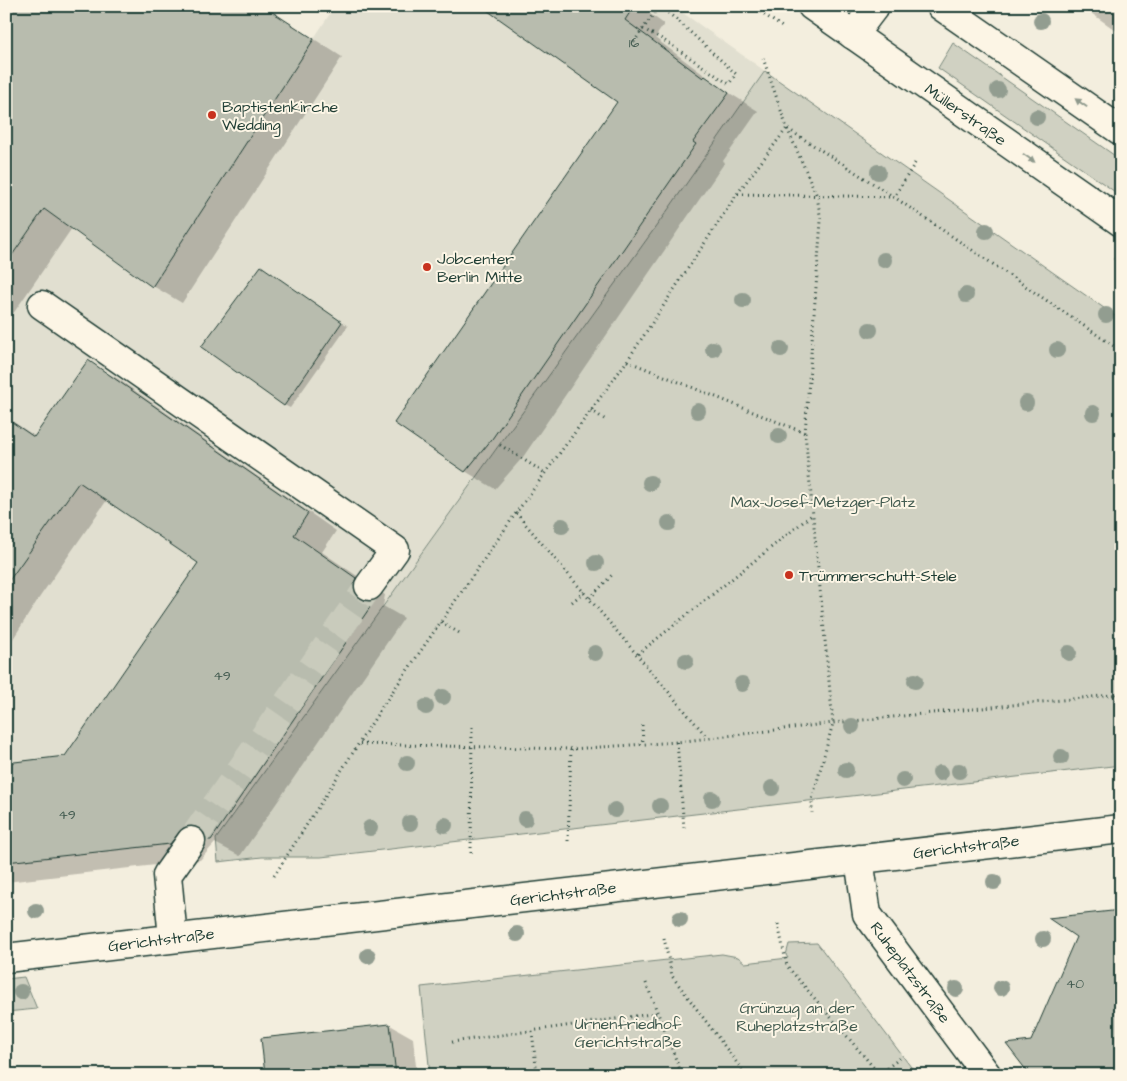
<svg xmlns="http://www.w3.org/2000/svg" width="1127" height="1081" font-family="'Architects Daughter',sans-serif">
<rect width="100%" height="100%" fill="#f3eede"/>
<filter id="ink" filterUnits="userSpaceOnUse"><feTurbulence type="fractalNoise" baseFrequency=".02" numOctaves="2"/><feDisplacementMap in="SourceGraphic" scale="10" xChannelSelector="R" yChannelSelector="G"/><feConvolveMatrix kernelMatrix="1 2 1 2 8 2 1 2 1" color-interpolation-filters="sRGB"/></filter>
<g filter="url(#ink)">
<path fill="#e1dfd0" d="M6,6L97,181L68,227L152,287L335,6H673L765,71L670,207L216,839L6,862Z"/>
<path fill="#d0d1c2" stroke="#78877b" d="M953,43L1121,160V196L938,68Z
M765,71L1121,320V765L321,857H262L218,862L216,839L670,207Z
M817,943L917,1075H430L421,987L722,954L738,957L745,963L788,958L786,955L789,944Z
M24,977L37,1009L6,1012V979Z"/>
<path fill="#0003" d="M263,6L342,57L182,303L153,286L72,228L6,324V38Z
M483,6H639L664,24L655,38L720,87L758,111L723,161L725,162L523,457L495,489L465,471L619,102Z
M1081,6H1121V34Z
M267,271L348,326L290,408L284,405Z
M88,362L118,379L336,531L322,552L385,595L383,606L404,618L240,856L215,843L200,860L6,882V763L66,757L200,563L107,500L37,601L6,650V417L36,437Z
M390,1025L413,1038L417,1075H266Z"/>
<path fill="#b8bcae" stroke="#1f3d34" d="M6,6H263L314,39L152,287L44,209L6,264Z
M481,6H634L625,20L703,78L705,76L729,93L693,142L696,144L492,439L465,472L394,423L617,102Z
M261,266L342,322L284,406L201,347Z
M88,360L308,513L294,535L356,578L353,585L355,592L360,598L367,601L375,600L211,840H206L200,829L192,825L184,827L170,844L6,862V763L65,756L198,563L79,482L6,585V418L34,437Z
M1121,910V1075H1030L1006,1044L1031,1041L1076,937L1048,918Z
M390,1024L396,1075H265L261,1038Z"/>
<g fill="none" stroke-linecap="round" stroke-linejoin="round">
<path stroke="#c9cbbc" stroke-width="28" stroke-dasharray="28 14" stroke-linecap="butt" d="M191,841L369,586"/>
<g stroke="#1f3d34" stroke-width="31">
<path id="minor" d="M853,35L875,6
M42,305L395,550L369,586
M859,859L867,914L987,1075
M173,938L167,875L191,841
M6,958L1121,829"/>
</g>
<g stroke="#1f3d34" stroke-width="31">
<path id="major" d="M812,6L1121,222
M941,6L1121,131"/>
</g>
<path stroke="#1f3d34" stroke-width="3" stroke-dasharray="1 4" stroke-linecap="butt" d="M752,6L782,27
M276,15L281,6
M643,29L662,39L729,84L736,74L676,19L659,6
M634,42L659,6
M763,58L787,128L817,196L821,221L805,433L833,723L812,800V813
M788,129L894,197L1121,351
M738,194L894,197L915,163
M1114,258L1121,262
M627,361L805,433
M591,410L607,421
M500,445L545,473
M516,513L707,737
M590,598L612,575
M572,602L584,592
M441,622L461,634
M638,654L813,514
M1116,694L1121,737
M642,725L643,744
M677,742L684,828
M360,744L571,749L677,742L833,723L1121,694
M568,841L571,749
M471,853L472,727
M274,876L382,707L516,513L627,361L737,194L787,128
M778,924L787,966L880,1075
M664,938L672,976L746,1075
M646,983L682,1075
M532,1031L537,1075
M452,1042L658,1013
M879,1074L903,1056"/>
<use href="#minor" stroke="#fcf5e5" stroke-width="28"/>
<use href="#major" stroke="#fcf5e5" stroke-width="28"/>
</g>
<g fill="#929d90">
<circle cx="1041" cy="21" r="8"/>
<circle cx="998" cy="90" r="8"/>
<circle cx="1037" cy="117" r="8"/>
<circle cx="878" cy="172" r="8"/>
<circle cx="986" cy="231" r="8"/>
<circle cx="884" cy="260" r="8"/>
<circle cx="966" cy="295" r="8"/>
<circle cx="743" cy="300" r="8"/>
<circle cx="1106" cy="315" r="8"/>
<circle cx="870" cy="330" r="8"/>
<circle cx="713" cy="349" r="8"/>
<circle cx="781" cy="349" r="8"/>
<circle cx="1057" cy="350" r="8"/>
<circle cx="1026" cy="403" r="8"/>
<circle cx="698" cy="411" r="8"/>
<circle cx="1093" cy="413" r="8"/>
<circle cx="779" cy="436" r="8"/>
<circle cx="650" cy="483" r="8"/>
<circle cx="669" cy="523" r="8"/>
<circle cx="562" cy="526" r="8"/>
<circle cx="596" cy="563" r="8"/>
<circle cx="595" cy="653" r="8"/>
<circle cx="1069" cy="653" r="8"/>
<circle cx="686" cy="661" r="8"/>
<circle cx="915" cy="681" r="8"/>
<circle cx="742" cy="684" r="8"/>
<circle cx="443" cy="697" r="8"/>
<circle cx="426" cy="707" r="8"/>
<circle cx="852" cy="726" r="8"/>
<circle cx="1061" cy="757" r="8"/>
<circle cx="407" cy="763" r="8"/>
<circle cx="846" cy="770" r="8"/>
<circle cx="959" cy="771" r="8"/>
<circle cx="940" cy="773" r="8"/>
<circle cx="903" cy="780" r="8"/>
<circle cx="772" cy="788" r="8"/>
<circle cx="712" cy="799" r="8"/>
<circle cx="660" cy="806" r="8"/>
<circle cx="615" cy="810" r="8"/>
<circle cx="525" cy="819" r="8"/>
<circle cx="410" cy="823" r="8"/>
<circle cx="445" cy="825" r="8"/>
<circle cx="370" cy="828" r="8"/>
<circle cx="994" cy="882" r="8"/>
<circle cx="36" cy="911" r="8"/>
<circle cx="680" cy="919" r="8"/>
<circle cx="517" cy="934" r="8"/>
<circle cx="1043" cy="939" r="8"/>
<circle cx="368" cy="956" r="8"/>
<circle cx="1001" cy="988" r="8"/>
<circle cx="956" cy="989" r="8"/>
<circle cx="21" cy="992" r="8"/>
</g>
<defs><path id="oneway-solid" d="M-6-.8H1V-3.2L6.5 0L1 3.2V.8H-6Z" transform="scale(1.25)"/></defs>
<g fill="#8e998c">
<use href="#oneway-solid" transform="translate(1081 103) rotate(-145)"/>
<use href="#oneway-solid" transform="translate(1029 158) rotate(35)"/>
</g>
</g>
<g fill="#c8321e" stroke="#fcf5e5" stroke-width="2">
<circle cx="212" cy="115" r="5"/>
<circle cx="427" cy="267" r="5"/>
<circle cx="789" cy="575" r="5"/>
</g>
<g text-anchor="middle" stroke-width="4" stroke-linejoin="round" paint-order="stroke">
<g font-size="14" fill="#455d52">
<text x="634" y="47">16</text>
<text x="222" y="680">49</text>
<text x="67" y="819">49</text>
<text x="1075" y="988">40</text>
</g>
<g font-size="16" fill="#1f3d34" stroke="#fcf5e5" text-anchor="start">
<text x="222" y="112">Baptistenkirche<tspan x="222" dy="18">Wedding</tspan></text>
<text x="437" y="264">Jobcenter<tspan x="437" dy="18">Berlin Mitte</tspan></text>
<text x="799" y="581">Trümmerschutt-Stele</text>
</g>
<g font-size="16" fill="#1f3d34" stroke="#fcf5e5">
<text transform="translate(966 114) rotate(35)" y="6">Müllerstraße</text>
<text transform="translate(966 846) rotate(-7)" y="6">Gerichtstraße</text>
<text transform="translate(563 893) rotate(-7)" y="6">Gerichtstraße</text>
<text transform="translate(161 939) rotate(-7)" y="6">Gerichtstraße</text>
<text transform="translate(911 972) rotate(53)" y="6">Ruheplatzstraße</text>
</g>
<g font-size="16" fill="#425b50" stroke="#fcf5e5">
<text x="823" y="507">Max-Josef-Metzger-Platz</text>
<text x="797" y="1013">Grünzug an der<tspan x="797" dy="18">Ruheplatzstraße</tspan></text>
<text x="628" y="1029">Urnenfriedhof<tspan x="628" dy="18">Gerichtstraße</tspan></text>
</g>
</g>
<rect width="1127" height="1081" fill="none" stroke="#fcf5e5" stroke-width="25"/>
<rect x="12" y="12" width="1102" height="1056" fill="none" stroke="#1f3d34" stroke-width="2" filter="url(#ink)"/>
</svg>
